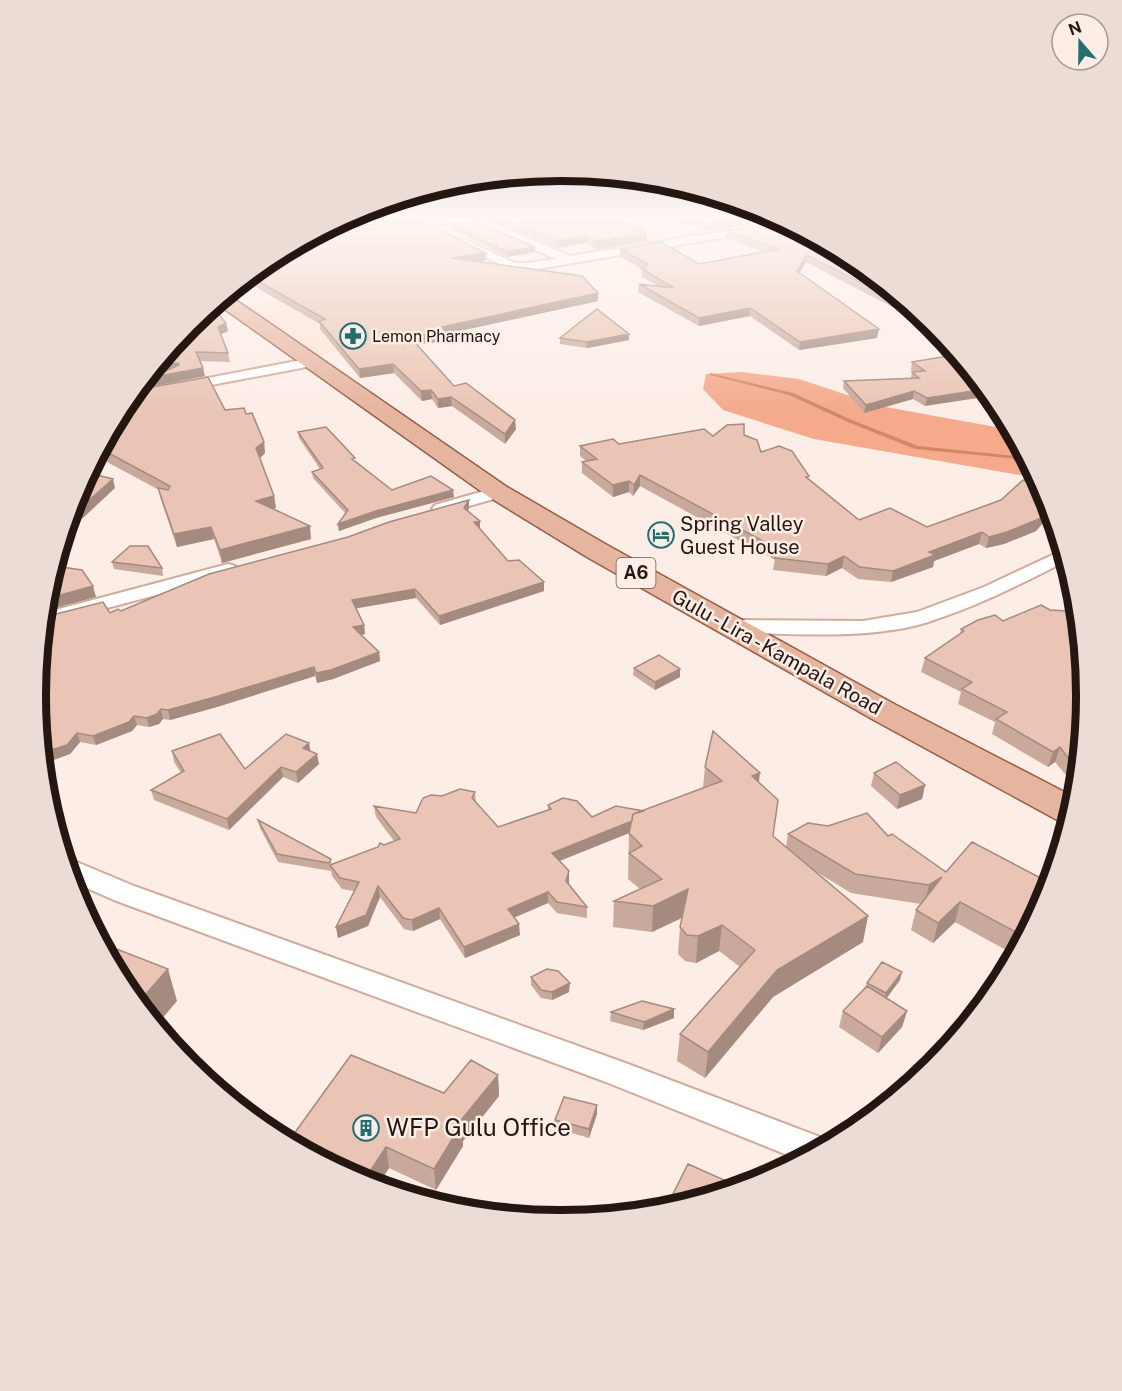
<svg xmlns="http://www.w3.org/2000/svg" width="1122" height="1391" font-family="'Public Sans',sans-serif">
<rect width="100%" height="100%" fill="#fcede6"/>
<path fill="#ffe3d7" d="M302,297L373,345L299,359L229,309Z"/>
<path fill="#f4aa8b" d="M741,372L799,379L880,406L1012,430L1037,478L814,439L723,410L703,389L706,374Z"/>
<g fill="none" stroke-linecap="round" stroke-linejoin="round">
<path fill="#d18868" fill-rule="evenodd" d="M710,373L793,393L852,420L918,446L1026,457L1028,460L915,449L848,422L789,395L710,375Z"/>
<g stroke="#d0ac9d" stroke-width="4">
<path id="minor" d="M447,216H470L469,218L488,221L570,256L756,226L762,229L756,232L526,271L509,269L453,241L455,239H463L515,263H526L556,259L481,226H449L444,223L395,230L389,227L395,224Z
M312,358L317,359L319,362L317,365L127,401L135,392Z
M498,487L504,488L507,492L504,496L441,514L435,513L432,509L435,505Z
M1063,550L1066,561C1021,584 976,607 928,622C872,640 791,634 732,632L725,630L722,626L725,622L732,620L863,621L917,612L984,587Z
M228,564L235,566L238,570L235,574L43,625L44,613Z
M67,858L134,886L628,1064L828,1140L830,1144L800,1160L606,1082L114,900L71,881L65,859Z"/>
</g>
<g stroke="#975d44" stroke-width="3">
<path id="primary" d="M227,294L507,487L607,545L896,705L1076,798L1068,823L1059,821L872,719L587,557L489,497L216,303Z"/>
</g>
<use href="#minor" fill="#fff" fill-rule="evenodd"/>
<use href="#primary" fill="#e6b5a0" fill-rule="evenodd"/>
</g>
<path fill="#c9a99c" d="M472,216H617L647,241L596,249L586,243L557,248L489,219Z
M662,216H772L706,231Z
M449,223L535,252L507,257L450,228Z
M727,231L853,259L932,325L938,331L806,262L799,273L877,338L799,350L750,316L699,326L638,292L639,284L658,286L642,277V269L620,257V249L699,264L764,252L726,238Z
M486,253V260L478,262L598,301L446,334L447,341L417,344L454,386L516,429L505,444L452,406L438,408L432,399L422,401L394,373L360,378L320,329V324L264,292L245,279L270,259Z
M190,324L228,331L221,334L228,353L230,362L200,361L205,376L154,386L156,376L146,377Z
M629,334V340L587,348L560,344V338Z
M948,356L925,406L913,399L864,413L843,388L844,381L911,378L912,372H914L911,370L912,362Z
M125,404L225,410L246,414L264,442L265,453L260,458L274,496L276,508L273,509L311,539L222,563L214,539L177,547L161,500L159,490L96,456Z
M298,432L356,461L392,490L454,497L376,518L339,531L338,524L346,514L313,478L312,472L320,469L299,438Z
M744,435L761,452L809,476L808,478L859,520L927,527L1036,531L1004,544L986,548L979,544L934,561L933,567L891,582L858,579L842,568L826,576L773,570L775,560L640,486L633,496L629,492L613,497L582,473V462L586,461L580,456V446L619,444L713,436Z
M469,508L468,511L480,529L508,561L544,582V591L440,625L416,598L356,608L364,625L365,634L361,635L379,652L380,661L333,679L317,683L315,676L217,707L170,720L163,719L159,724L149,727L137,725L132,731L96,745L80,742L70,754L46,625L121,611Z
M112,562L162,568L163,576L114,569Z
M961,629L1086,696L1078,781L1065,774L1055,762L1048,767L992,734L995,722L958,704L961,692L921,672L925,658L960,634Z
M634,668L680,677L655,690L633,675Z
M309,743L310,751L319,764L298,783L283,777L229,830L154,800L151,790L181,773L174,762L172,751L245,769Z
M705,767L759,783L773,836L786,847L788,834L888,836L946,872L1046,897L1015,955L955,922L933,943L911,930L916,910L921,904L851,893L815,871L863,942L773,997L705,1078L677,1061L680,1034L740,967L719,951L696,963L685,961L678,954L680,927L682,917L652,932L613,927L614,901L640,889L628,879L629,833L559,861L569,882L568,884L587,907V918L557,913L548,903L514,917L520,935L465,958L440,919L413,931L404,929L380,897L368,926L338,938L336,927L354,891L342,889L332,876L331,870V871L278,862L260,828L258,820L331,859V864L394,841L376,817L374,806L416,813L442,796L475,792L476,802L498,827L548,810V805L592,817L644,811L703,788Z
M874,773L925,785L922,799L897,809L871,786Z
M531,977L569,992L552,1000L541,998L531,985Z
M900,980L887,998L907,1011L902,1027L878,1053L839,1027L843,1011L865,988L867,983Z
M674,1009V1018L643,1030L610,1021L611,1012Z
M498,1075L499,1096L463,1141V1146L436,1190L389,1168L377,1186L360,1180L288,1142L444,1093Z
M597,1105V1114L589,1138L555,1128V1120Z"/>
<path fill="#a48a7f" d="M388,216H435L317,234L336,223Z
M758,216H772L778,219L706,231V224Z
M647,234V241L596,249V241Z
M587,236L586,243L557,248V241Z
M535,247V252L507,257V252Z
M486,253V260L452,266V258Z
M807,255L806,262L796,279L797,271Z
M598,293V301L446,334L447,341L411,345L410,337L442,327Z
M750,308V316L699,326V318Z
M226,323L228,331L219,335L218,327Z
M879,329L877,338L799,350L800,342Z
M629,334V340L587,348V342Z
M178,363L180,372L146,377L155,367Z
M393,364L394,373L360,378L359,369Z
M203,368L205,376L154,386L153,377Z
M986,389L991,396L925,406L927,398Z
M431,390L432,399L422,401L421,391Z
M914,391L913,399L864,413L866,405Z
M451,397L452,406L438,408V399Z
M515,420L516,429L505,444V434Z
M264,442L265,453L258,460L256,448Z
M640,475V486L633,496L634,485Z
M113,479L115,488L83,518L72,521L70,514L71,510Z
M629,481V492L613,497V485Z
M453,490L454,497L376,518L339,531L338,524L376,511Z
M274,496L276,508L258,513L256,501Z
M469,500V508L465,516L464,508Z
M1050,507L1052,513L1036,531L1004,544L986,548L989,537Z
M480,521V529L474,522Z
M310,526L311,539L222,563L220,550Z
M211,527L214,539L177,547L174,534Z
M982,532L979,544L934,561L933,567L891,582L893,571L929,552Z
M844,556L842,568L826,576L828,564Z
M544,582V591L440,625L439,616Z
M93,586L96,597L44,611L46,599Z
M415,589L416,598L353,609L352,600Z
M364,625L365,634L354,636L353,627Z
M379,652L380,661L333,679L317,683L316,673Z
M314,667L315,676L217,707L170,720L168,710Z
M680,669V677L655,690V682Z
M161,709L163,719L159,724L149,727L147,718Z
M134,716L137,725L132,731L96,745L93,736Z
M77,733L80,742L70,754L43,764L42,753Z
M309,743L311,754L303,748Z
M1060,747L1055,762L1048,767L1053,752Z
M317,754L319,764L298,783L296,772Z
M281,767L283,777L229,830L227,819Z
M760,773L757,798L752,776Z
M925,785L922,799L897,809L900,795Z
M654,812V823L552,864V853Z
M569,871V882L566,892V881Z
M942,877L924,905L929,885Z
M378,886L380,897L368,926L338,938L336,927Z
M688,889L686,916L652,932L653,906Z
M548,892V903L509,920L508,909Z
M960,902L955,922L933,943L938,923Z
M439,908L440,919L413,931L412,920Z
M868,916L863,942L773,997L705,1078L708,1052L777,970Z
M519,924L520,935L465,958L464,947Z
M722,925L719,951L696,963L698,936Z
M168,969L177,1001L156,1026L138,1003Z
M902,972L900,980L884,1001L886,993Z
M570,983L569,992L552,1000V992Z
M674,1009V1018L643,1030L644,1022Z
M907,1011L902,1027L878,1053L882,1037Z
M498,1075L499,1096L463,1141V1146L436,1190L434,1169L458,1124Z
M597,1105V1114L589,1138V1129Z
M386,1147L389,1168L377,1186L363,1182Z"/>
<path fill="#eac5b5" stroke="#a48a7f" stroke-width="1.5" d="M351,216H388L336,223Z
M498,216H617L647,234L596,241L587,236L557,241Z
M682,216H758L706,224Z
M422,221L486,253L452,258L582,276L598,293L442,327L446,332L410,337L454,386L466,383L515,420L505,434L451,397L438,399L431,390L421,391L393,364L359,369L319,321L325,319L263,284L250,275L270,259L307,239Z
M783,222L853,259L916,311L807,255L797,271L879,329L800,342L750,308L699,318L639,284L674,288L642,269L648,264L620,249L661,242L699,264L779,249L727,231Z
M449,223H480L535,247L507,252Z
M212,306L226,323L218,327L228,353L196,352L203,368L153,377L179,365L178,363L155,367L190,324Z
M597,309L629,334L587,342L560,338Z
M948,356L966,366L986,389L927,398L914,391L866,405L844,381L919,378L912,372L925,371L912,362Z
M208,377L225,410L244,408L246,414L252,413L264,442L256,448L274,496L256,501L310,526L220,550L211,527L174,534L158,488L168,490L170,486L101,449L125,404L136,390Z
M744,424V435L757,440L761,452L779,446L792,451L809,476L806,477L859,520L890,508L927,527L1001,500L1023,480L1041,486L1046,495L1050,507L1039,519L1007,532L989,537L982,532L929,552L935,555L893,571L860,567L844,556L828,564L775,558L776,548L640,475L634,485L629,481L613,485L582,462L597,459L580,446L613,439L619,444L704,429L713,436L727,425Z
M326,427L355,458L352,459L392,490L431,476L453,490L376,511L338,524L348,510L312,472L323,468L298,432Z
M88,473L113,479L80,508L71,510L76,494Z
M469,500L464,508L480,521L474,522L508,561L519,560L544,582L439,616L415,589L352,600L364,625L353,627L379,652L331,670L316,673L314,667L215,697L168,710L161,709L157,714L147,718L134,716L129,722L93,736L77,733L67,745L42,753L36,696L43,625H46L44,617L103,602L110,613L118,609L121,611L209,574L348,537L389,522Z
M130,546H148L162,568L112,562Z
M56,559L62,567L82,570L93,586L46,599V593Z
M1041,605L1050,610L1067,611L1077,606L1086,696L1079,764L1069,759L1060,747L1053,752L996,719L1007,712L962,689L972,682L925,658L964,631L961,629L978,620L995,615L1003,621Z
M659,655L680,669L655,682L634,668Z
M713,731L760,773L752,776L778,800L773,836L868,916L777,970L708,1052L680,1034L755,950L722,925L698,936L687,935L680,927L688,889L653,906L614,901L662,879L629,853L642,846L629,833L633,814L722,781L705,767Z
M220,734L245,769L286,734L309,743L303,748L317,754L296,772L281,767L227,819L151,790L184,771L172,751Z
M896,762L925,785L900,795L874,773Z
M460,789L475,792L472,798L498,827L551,809L548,805L563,798L577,801L592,817L616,806L644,811L633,814L632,821L552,853L569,871L566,881L587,907L557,902L548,892L508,909L519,924L464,947L439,908L412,920L403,918L378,886L366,915L336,927L359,882L340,878L330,865L378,847L380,843L384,845L400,839L374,806L416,813L423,798L431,795L442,796Z
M867,813L888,836L892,834L946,872L972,842L1050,883L1046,897L1025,937L960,902L938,923L916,910L942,877L929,885L855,874L788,834L808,823L828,826Z
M258,820L331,859L329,863L277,854Z
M101,943L168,969L138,1003L124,987Z
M882,962L902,972L886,993L867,983Z
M547,969L558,971L570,983L552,992L541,990L531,977Z
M867,986L907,1011L882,1037L843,1011Z
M642,1001L674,1009L644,1022L611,1012Z
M351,1055L444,1093L471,1060L498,1075L458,1124L461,1125L434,1169L386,1147L363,1182L288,1142Z
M564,1097L597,1105L589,1129L555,1120Z
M688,1164L740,1187L665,1210Z"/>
<linearGradient id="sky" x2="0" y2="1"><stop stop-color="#9fa2b5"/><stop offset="0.53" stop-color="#fef7f4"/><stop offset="1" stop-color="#fef7f4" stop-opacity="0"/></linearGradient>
<rect width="1122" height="410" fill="url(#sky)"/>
<defs>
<g id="pharmacy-ring" transform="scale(1.35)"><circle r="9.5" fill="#fcede6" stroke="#236e6e" stroke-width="1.5"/><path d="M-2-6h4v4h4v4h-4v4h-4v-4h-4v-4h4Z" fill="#236e6e"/></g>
<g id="hotel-ring" transform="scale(1.35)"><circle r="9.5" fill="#fcede6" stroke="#236e6e" stroke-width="1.5"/><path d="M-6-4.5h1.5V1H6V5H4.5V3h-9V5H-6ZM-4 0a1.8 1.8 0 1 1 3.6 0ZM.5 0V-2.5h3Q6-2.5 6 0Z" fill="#236e6e"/></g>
<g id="building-ring" transform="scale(1.35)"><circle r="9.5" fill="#fcede6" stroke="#236e6e" stroke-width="1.5"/><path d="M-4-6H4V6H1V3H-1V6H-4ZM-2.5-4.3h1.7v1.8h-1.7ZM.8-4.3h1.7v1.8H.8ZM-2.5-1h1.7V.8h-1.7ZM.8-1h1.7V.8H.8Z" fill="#236e6e"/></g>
</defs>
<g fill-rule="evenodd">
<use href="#pharmacy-ring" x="353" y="336"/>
<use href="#hotel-ring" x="661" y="535"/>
<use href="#building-ring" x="366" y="1128"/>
</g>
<g text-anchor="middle" stroke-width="5" stroke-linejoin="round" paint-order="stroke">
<g font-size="16" fill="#241711" stroke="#fcede6" text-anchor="start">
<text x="372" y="342">Lemon Pharmacy</text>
</g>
<rect fill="#fcede6" stroke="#655751" stroke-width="1.5" x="616.5" y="558" width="39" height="30" rx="4.5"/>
<g font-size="18" font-weight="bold" fill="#241711">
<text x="636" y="579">A6</text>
</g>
<g font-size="20" fill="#241711" stroke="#fcede6" text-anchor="start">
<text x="680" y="531">Spring Valley<tspan x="680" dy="23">Guest House</tspan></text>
</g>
<g font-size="20" fill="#241711" stroke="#fcede6">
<text transform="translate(777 652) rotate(29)" y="7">Gulu - Lira - Kampala Road</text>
</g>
<g font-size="24" fill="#241711" stroke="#fcede6" text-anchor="start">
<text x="386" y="1136">WFP Gulu Office</text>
</g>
</g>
<path d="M0 0H1122V1391H0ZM560 181H562A514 514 0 0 1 1076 695V696A514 514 0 0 1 562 1210H560A514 514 0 0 1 46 696V695A514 514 0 0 1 560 181Z" fill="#ebdcd5" fill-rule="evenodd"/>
<path fill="none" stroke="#241711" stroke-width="8" d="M560 181H562A514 514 0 0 1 1076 695V696A514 514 0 0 1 562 1210H560A514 514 0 0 1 46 696V695A514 514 0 0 1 560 181Z"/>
<g transform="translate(1080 42) rotate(340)"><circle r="28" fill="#fcede6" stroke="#a69791" stroke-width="1.5"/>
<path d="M0-4.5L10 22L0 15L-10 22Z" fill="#236e6e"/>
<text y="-9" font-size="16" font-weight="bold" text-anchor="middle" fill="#241711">N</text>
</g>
</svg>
